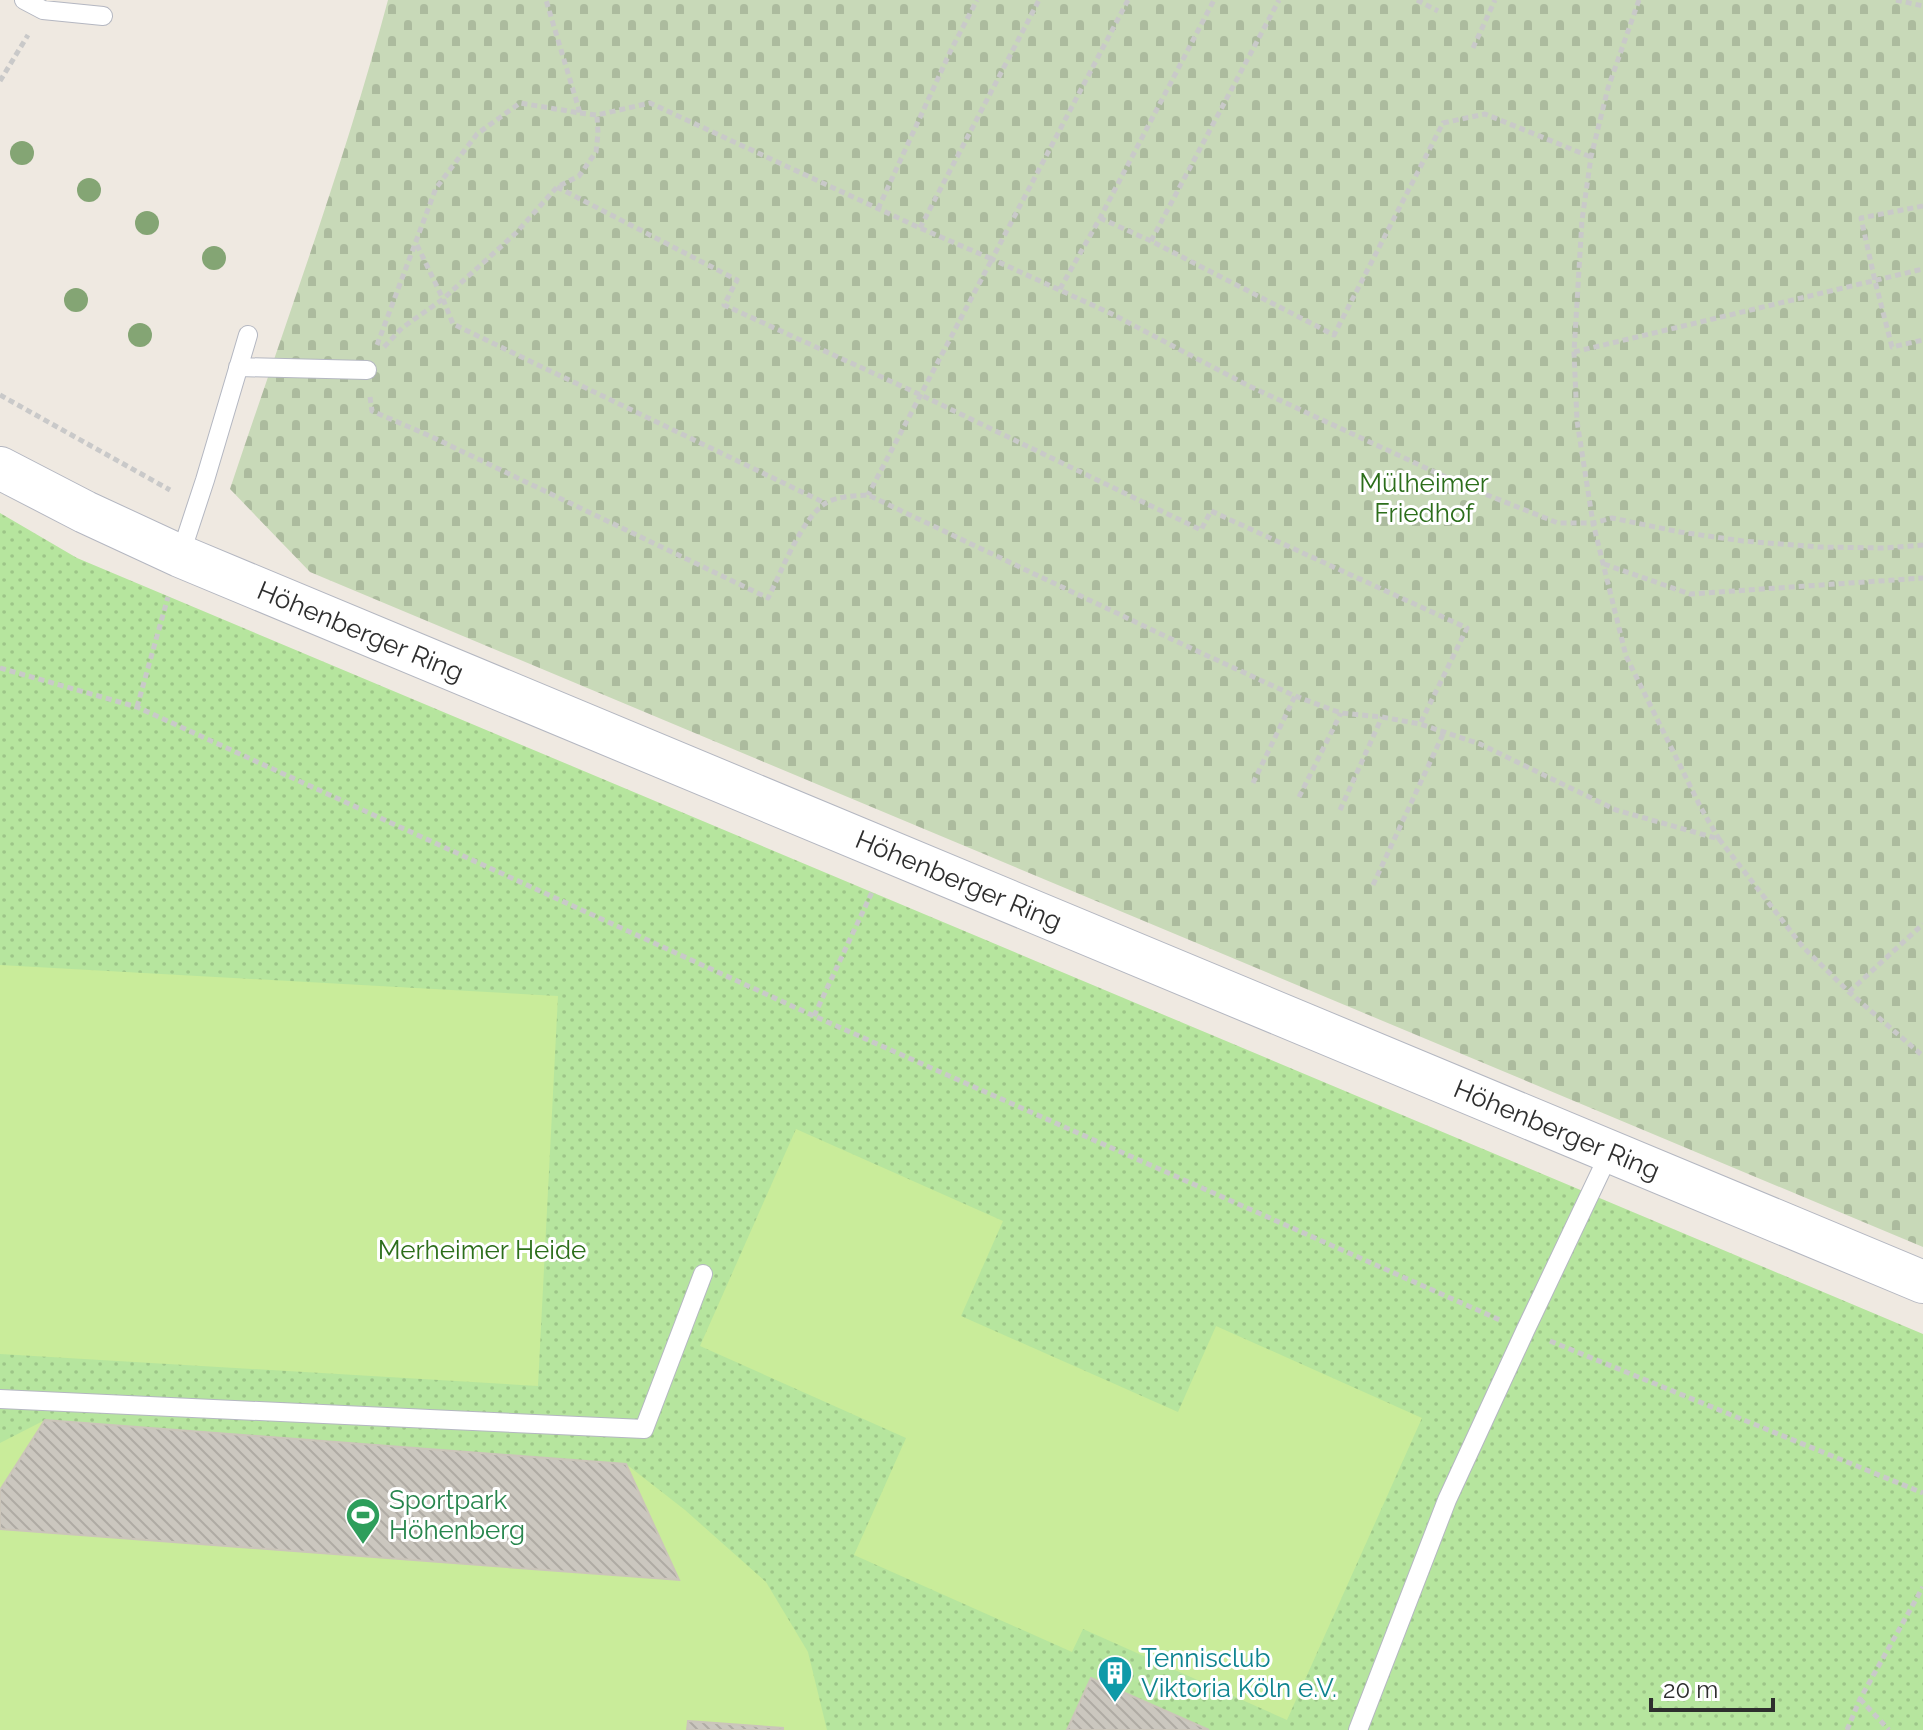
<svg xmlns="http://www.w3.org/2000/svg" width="1923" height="1730" font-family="Raleway,sans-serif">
<defs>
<pattern id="cemetery-stones" width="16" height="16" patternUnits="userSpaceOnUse" patternTransform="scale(2)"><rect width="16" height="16" fill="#c8d9b8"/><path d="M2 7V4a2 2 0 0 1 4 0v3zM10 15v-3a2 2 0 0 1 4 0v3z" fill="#acbb9e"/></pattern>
<pattern id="park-dots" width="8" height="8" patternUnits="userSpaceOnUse" patternTransform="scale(2)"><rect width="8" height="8" fill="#b6e59e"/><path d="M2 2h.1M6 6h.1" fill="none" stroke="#9dc588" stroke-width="1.8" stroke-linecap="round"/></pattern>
<pattern id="building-back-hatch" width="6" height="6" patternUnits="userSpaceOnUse" patternTransform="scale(2)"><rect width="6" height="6" fill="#cbc7bf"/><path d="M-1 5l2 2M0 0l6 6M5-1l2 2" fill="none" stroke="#afaba4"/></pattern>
</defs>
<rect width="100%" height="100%" fill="#efe9e1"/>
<path fill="url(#cemetery-stones)" d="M388,0H1923V1247L310,572L230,489C284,327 344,165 388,0Z"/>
<path fill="url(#park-dots)" d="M0,513L77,558L1923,1334V1730H0Z"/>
<path fill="#c9ec9a" d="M0,965L558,996L538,1386L0,1354Z
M796,1129L1003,1221L961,1316L1178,1412L1216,1326L1422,1418L1287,1720L1083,1629L1072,1652L854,1555L906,1438L700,1346Z
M45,1420L626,1464L685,1510L766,1582L808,1652L827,1730H0V1443Z"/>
<path fill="url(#building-back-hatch)" stroke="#cbc5ba" stroke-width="2" d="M45,1420L626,1464L679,1580L0,1529V1490Z
M1091,1678L1209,1730H1067Z
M688,1721L783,1728V1730H687Z"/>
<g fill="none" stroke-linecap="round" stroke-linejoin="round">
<g stroke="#b4b7c1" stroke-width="20">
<path id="service" d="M24,0L43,10L103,16
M238,367L367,370
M180,556L205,480L248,335
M0,1399L644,1429L703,1274
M1358,1730L1447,1500L1525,1331L1610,1152"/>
</g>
<g stroke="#b4b7c1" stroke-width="44">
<g id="tertiary">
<path id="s1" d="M0,468L85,512L180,556L1923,1282"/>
</g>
</g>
<path stroke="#c9c9c9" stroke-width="5" stroke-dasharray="6 4" stroke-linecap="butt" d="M1128,0L992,259L1112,314L1247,385L1467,487L1558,523H1593L1612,518L1680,532L1743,541L1819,547L1885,548L1923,545
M1417,0L1438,11
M1639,0L1608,88L1591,157L1582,220L1574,352L1577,421L1593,523L1626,656L1701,808L1719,839
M1896,0L1923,6
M1473,48L1495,0
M0,81L28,35
M580,113L597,115L650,103L920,228L992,259L868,495
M557,187L737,280L724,305L921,395L1201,530L1211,511L1467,628L1420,724
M1923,206L1861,218L1875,281L1892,347L1923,340
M878,209L951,50L977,0
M1100,218L1151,241L1334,335L1443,123L1485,114L1591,157
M920,228L1039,0
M1151,241L1279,0
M417,245L443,299L453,324L825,503
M1060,289L1100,218L1214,0
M377,345L436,188L477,134L520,103L580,113L546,0
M384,347L402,328L443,299L516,233L557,187L579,176L596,152L598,133L597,115
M1574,352L1923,269
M0,395L170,490
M370,397L372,411L430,436L768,598C781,573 802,517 826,503C838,496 854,496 868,495L1184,645L1295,696L1341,713L1382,717L1420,724L1480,744L1616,810L1719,839L1803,947L1849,992L1923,1056
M1604,564L1690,594L1923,578
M0,668L137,707L814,1016L1500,1320
M137,707L168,597
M1253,783L1295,696
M1299,797L1341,713
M1340,810L1382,717
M1373,885L1444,732
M1849,992L1923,924
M814,1016L873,890
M1550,1341L1923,1493
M1860,1699L1889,1730
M1847,1730L1860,1699L1923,1587"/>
<use href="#service" stroke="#fff" stroke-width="18"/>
<use href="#tertiary" stroke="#fff" stroke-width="42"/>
</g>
<g fill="#84a574">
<circle cx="22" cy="153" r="12"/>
<circle cx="89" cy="190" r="12"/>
<circle cx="147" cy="223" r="12"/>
<circle cx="214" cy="258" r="12"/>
<circle cx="76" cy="300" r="12"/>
<circle cx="140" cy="335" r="12"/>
</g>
<defs>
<g id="stadium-pin" transform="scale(1.8)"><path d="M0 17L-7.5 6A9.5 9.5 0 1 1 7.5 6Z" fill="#2e9e5b" stroke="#fff"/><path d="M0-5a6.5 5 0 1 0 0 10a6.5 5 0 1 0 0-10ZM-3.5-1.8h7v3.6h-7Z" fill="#fff"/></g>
<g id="building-pin" transform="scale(1.8)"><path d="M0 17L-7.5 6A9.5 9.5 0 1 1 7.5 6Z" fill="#0f9aa8" stroke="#fff"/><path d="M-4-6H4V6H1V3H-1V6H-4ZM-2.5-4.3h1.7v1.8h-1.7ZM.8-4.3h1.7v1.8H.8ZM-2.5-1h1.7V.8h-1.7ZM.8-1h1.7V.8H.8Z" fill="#fff"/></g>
</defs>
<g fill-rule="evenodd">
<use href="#stadium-pin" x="363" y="1515"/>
<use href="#building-pin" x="1115" y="1673"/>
</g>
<g text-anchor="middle" stroke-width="6" stroke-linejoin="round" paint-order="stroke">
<g font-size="26" fill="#2c6e1b" stroke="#fff">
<text x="1424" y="492">Mülheimer<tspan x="1424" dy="30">Friedhof</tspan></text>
<text x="482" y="1259">Merheimer Heide</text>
</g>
<g font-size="26" fill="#2e2e2e" stroke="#fff">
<text dy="9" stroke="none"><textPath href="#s1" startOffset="396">Höhenberger Ring</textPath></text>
<text dy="9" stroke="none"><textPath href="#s1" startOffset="1044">Höhenberger Ring</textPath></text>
<text dy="9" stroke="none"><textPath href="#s1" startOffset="1692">Höhenberger Ring</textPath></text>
</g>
<g font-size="26" fill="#27864d" stroke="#fff" text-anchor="start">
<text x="389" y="1509">Sportpark<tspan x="389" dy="30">Höhenberg</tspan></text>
</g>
<g font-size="26" fill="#0d838f" stroke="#fff" text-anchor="start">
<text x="1141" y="1667">Tennisclub<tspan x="1141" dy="30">Viktoria Köln e.V.</tspan></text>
</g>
</g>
<path d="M1651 1698v12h122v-12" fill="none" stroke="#2e2e2e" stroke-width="4"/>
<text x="1663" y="1698" font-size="24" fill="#2e2e2e" stroke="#ffffff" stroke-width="6" paint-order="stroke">20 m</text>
</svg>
